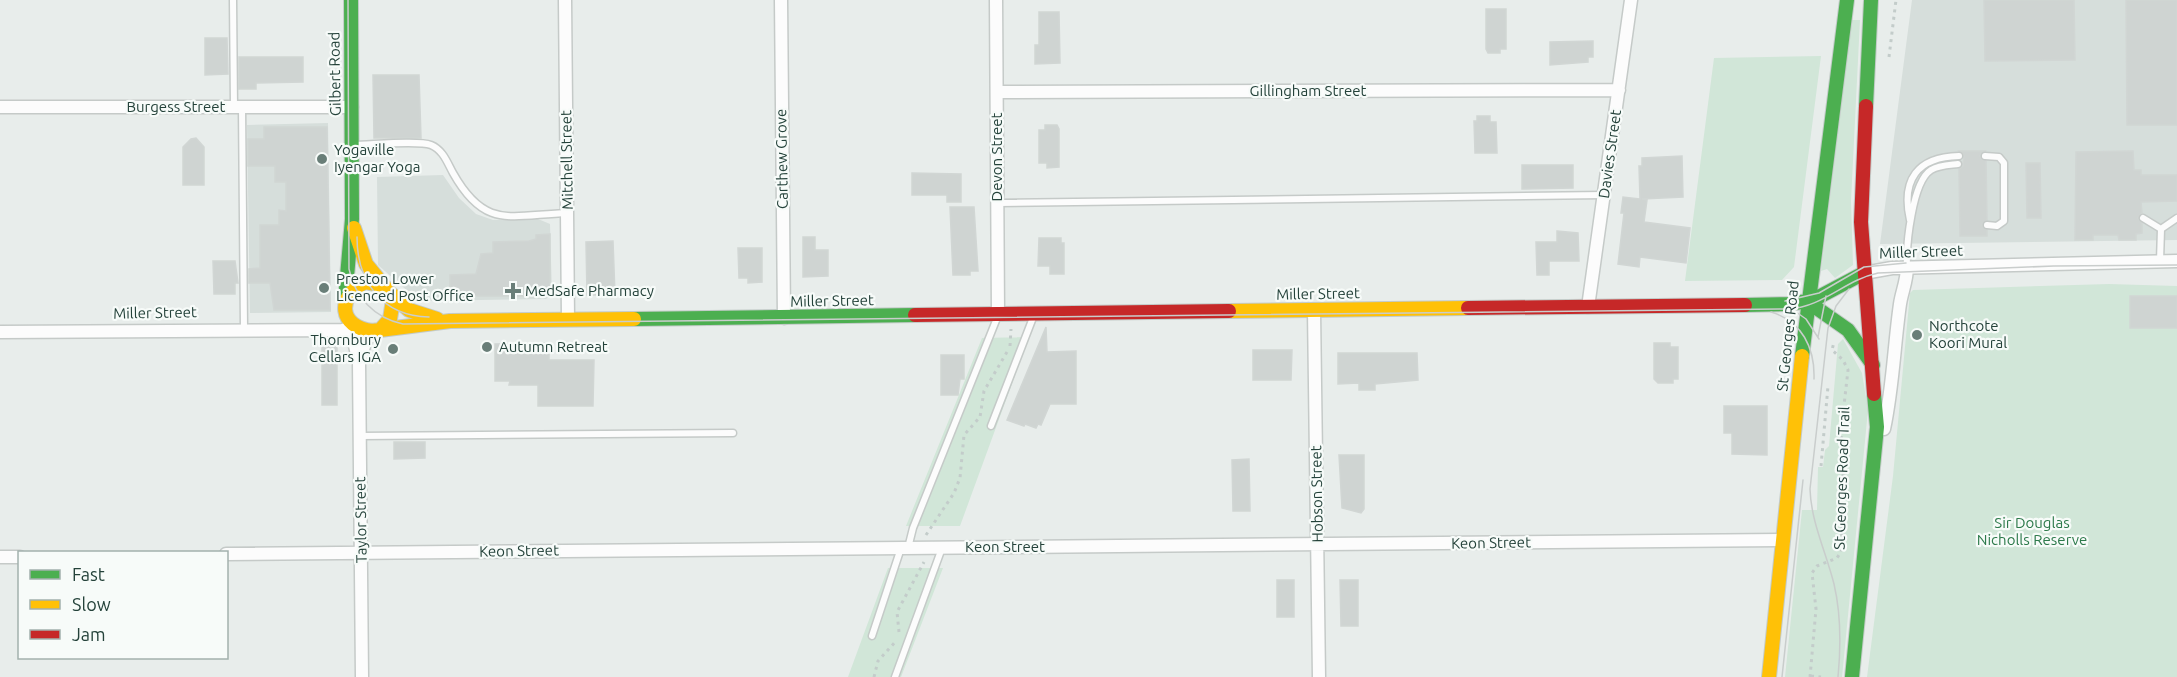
<svg xmlns="http://www.w3.org/2000/svg" width="2177" height="677" font-family="Ubuntu,sans-serif">
<rect width="100%" height="100%" fill="#e8edeb"/>
<path fill="#d6dedb" d="M1912,0H2177V240L1880,244Z
M328,123L331,312L250,313L247,125Z
M443,175L459,198L476,214L493,220L538,219L550,224L552,295L546,299L419,301L378,265L377,177Z"/>
<path fill="#d1e6d8" d="M1852,20H1860L1851,201L1853,265L1835,278L1827,269L1821,271Z
M1821,56L1794,267L1782,280L1685,281L1714,58Z
M2109,284L2177,286V677H1867L1893,476L1910,293L1913,290Z
M1029,337L960,526H906L982,338Z
M1843,339L1862,373L1868,410L1842,677H1785L1802,510H1817L1818,467H1823L1825,450L1829,446L1838,344Z
M888,568H943L901,677H848Z"/>
<path fill="#cfd4d2" stroke="#d1d6d4" stroke-width="1.5" d="M1984,0H2074L2075,60L1985,61Z
M2126,0H2177V125H2127Z
M1486,9H1506V49H1500V53H1488L1486,49Z
M1039,12H1059L1060,63L1035,64V45H1039Z
M205,38H227L228,74L205,75Z
M1593,41V57H1588V62L1550,65V42Z
M239,57H303V82L256,83V89H239Z
M373,75H419L421,138H374Z
M1477,116H1490V122H1496L1497,153H1475L1474,121H1477Z
M1045,125H1057L1059,129V167L1047,168V163H1039V130H1045Z
M264,127H327L330,310H274L270,283H249V269L260,268V225H279V210L286,211V182H275V166H248V139H264Z
M196,138L204,147V185H183V147L191,139Z
M1959,151H1985L1980,156L1986,161L1987,220L1982,225L1987,230V236H1960L1959,169L1963,166L1964,156Z
M2133,151L2134,170H2141V175H2177V201L2141,202L2142,213L2138,218L2142,223V233L2136,234V240H2119L2118,235H2093V240H2075L2076,152Z
M1682,156L1683,197L1642,199L1647,200L1644,222L1690,228L1686,263L1640,257L1639,267L1618,264L1624,213H1621L1623,197L1640,199L1639,166H1642V158Z
M2026,163H2040L2041,218H2027Z
M1522,165H1573V188L1522,189Z
M912,173L961,174V202H947V195H912Z
M950,207H974L978,271H970V275H953Z
M1557,231L1578,233L1579,261H1549V275H1537L1536,242H1557Z
M550,234V292L546,296H468L467,299H450V275L476,274L481,254L493,253V242L529,241L536,239V235Z
M803,237H815V250H828V276L803,277Z
M1039,238H1061V243H1064V274H1050V266H1038Z
M613,241L615,295H587L586,242Z
M738,248H762V282L748,283V278H739Z
M213,261H235L238,283H235V294H214Z
M2130,296H2177V328H2130Z
M1046,327L1047,352L1076,351V404H1050L1041,425L1038,424L1036,428L1025,424L1024,426L1007,420Z
M549,343V360H594L593,406H538V385H509L510,381H495V344Z
M1654,343H1670V347H1678V379H1673V383H1658L1654,379Z
M322,346H337V405H322Z
M1253,350H1292L1291,380H1253Z
M1338,353H1417L1418,380L1375,384V390H1359V383L1338,384Z
M941,355H964V379H960L958,395H941Z
M1724,406H1767V455L1732,454V433H1724Z
M394,442H425V458L394,459Z
M1339,455H1364V509L1361,513L1342,508Z
M1249,459L1250,511H1233L1232,460Z
M1277,580H1294V617H1277Z
M1340,580H1358V626H1341Z"/>
<g fill="none" stroke-linecap="round" stroke-linejoin="round">
<g stroke="#c5cac8" stroke-width="9">
<path id="lane" d="M233,0L234,107
M242,107L244,329
M353,145C370,145 418,140 431,145C443,150 447,162 453,173C485,230 510,215 567,213
M1985,156L1999,157L2004,163V221L1997,226L1987,225
M998,203L1604,195
M2143,218L2161,229
M1910,220C1901,180 1917,157 1959,156
M2160,261L2161,229L2177,218
M1907,267C1906,246 1912,182 1931,170C1939,165 1950,165 1958,164
M991,426L1034,315
M360,436L733,433
M908,548L913,528L997,318
M872,636L901,548
M895,677L942,548"/>
</g>
<g stroke="#c5cac8" stroke-width="15">
<path id="street" d="M565,0L568,319
M781,0L784,318
M996,0L998,314
M997,92L1619,90
M0,107H352
M1864,273L1892,268L2177,261
M1588,307L1631,0
M1314,311L1319,677
M357,328L353,337L359,363L362,677
M0,332L342,330L355,327
M359,362L366,340L375,331
M1884,429C1893,387 1894,346 1900,304C1902,291 1907,281 1907,267
M226,554L1783,540
M0,557H20"/>
</g>
<g stroke="#c3cbc8" stroke-width="16">
<path id="fast" d="M1866,106L1871,0
M345,300L352,219L351,0
M1808,302L1848,330L1873,365
M1745,305L1789,304L1813,300L1864,273
M634,319L915,315
M1802,356L1847,0
M1852,677L1877,427L1874,394"/>
</g>
<g stroke="#c3cbc8" stroke-width="16">
<path id="slow" d="M354,228L366,264L385,287
M390,293L409,310L437,319
M1229,311L1468,308
M382,328L390,319L393,300L382,285L365,282C336,297 339,327 372,331L450,321L634,319
M1769,677L1802,356"/>
</g>
<g stroke="#c3cbc8" stroke-width="16">
<path id="jam" d="M1866,106L1861,222L1874,394
M1468,308L1745,305
M915,315L1229,311"/>
</g>
<path stroke="#c3ccca" stroke-width="3" stroke-dasharray="3 4.5" stroke-linecap="butt" d="M1889,57L1896,0
M1010,346L1011,329
M1821,466L1828,386
M926,535L954,493L960,478L964,435L980,417L984,391L1007,352
M899,632L897,612L924,562
M1811,676L1821,677
M874,677L878,661L896,641
M1810,677L1816,609L1812,573L1817,566L1837,558L1841,552L1844,491L1841,432L1848,370L1843,360L1832,350L1834,342"/>
<use href="#lane" stroke="#fcfcfc" stroke-width="6"/>
<use href="#street" stroke="#fcfcfc" stroke-width="12"/>
<use href="#fast" stroke="#4caf50" stroke-width="14"/>
<use href="#slow" stroke="#ffc107" stroke-width="14"/>
<use href="#jam" stroke="#c62828" stroke-width="14"/>
<path stroke="#c9cdcc" stroke-width="1.5" d="M348,0L349,269C355,297 374,318 403,324L1789,309C1823,307 1845,280 1878,273L2054,266L2177,265
M357,237C357,282 382,316 429,317
M1785,301L1819,293L1864,267L1906,263
M1789,307L1806,319L1819,339
M1771,312C1802,321 1815,348 1814,379
M1818,337L1826,296
M1782,677L1803,480
M1838,677C1841,646 1841,614 1834,584C1826,552 1811,522 1810,489L1828,328L1836,306L1849,289"/>
</g>
<g fill="#697e78" stroke="#f7fbf9" stroke-width="2">
<circle cx="322" cy="159" r="6"/>
<circle cx="324" cy="288" r="6"/>
<path d="M510 282h6v6h6v6h-6v6h-6v-6h-6v-6h6z"/>
<circle cx="1917" cy="335" r="6"/>
<circle cx="487" cy="347" r="6"/>
<circle cx="393" cy="349" r="6"/>
</g>
<g text-anchor="middle" stroke-width="4.5" stroke-linejoin="round" paint-order="stroke">
<g font-size="15" fill="#24423a" stroke="#f7fbf9">
<text transform="translate(335 74) rotate(-91)" y="5">Gilbert Road</text>
<text x="1308" y="96">Gillingham Street</text>
<text x="176" y="112">Burgess Street</text>
<text transform="translate(1610 154) rotate(-82)" y="5">Davies Street</text>
<text transform="translate(997 157) rotate(-90)" y="5">Devon Street</text>
<text transform="translate(782 159) rotate(-91)" y="5">Carthew Grove</text>
<text transform="translate(567 160) rotate(-91)" y="5">Mitchell Street</text>
<text transform="translate(1921 252) rotate(-2)" y="5">Miller Street</text>
<text transform="translate(1318 294) rotate(-1)" y="5">Miller Street</text>
<text transform="translate(832 301) rotate(-1)" y="5">Miller Street</text>
<text transform="translate(155 313) rotate(-1)" y="5">Miller Street</text>
<text transform="translate(1788 336) rotate(-84)" y="5">St Georges Road</text>
<text transform="translate(1842 478) rotate(-88)" y="5">St Georges Road Trail</text>
<text transform="translate(1317 494) rotate(-91)" y="5">Hobson Street</text>
<text transform="translate(361 520) rotate(-91)" y="5">Taylor Street</text>
<text transform="translate(1491 543) rotate(-1)" y="5">Keon Street</text>
<text x="1005" y="552">Keon Street</text>
<text transform="translate(519 551) rotate(-1)" y="5">Keon Street</text>
</g>
<g font-size="15" fill="#24423a" stroke="#f7fbf9" text-anchor="start">
<text x="334" y="155">Yogaville<tspan x="334" dy="17">Iyengar Yoga</tspan></text>
<text x="336" y="284">Preston Lower<tspan x="336" dy="17">Licenced Post Office</tspan></text>
<text x="525" y="296">MedSafe Pharmacy</text>
<text x="1929" y="331">Northcote<tspan x="1929" dy="17">Koori Mural</tspan></text>
<text x="381" y="345" text-anchor="end">Thornbury<tspan x="381" dy="17">Cellars IGA</tspan></text>
<text x="499" y="352">Autumn Retreat</text>
</g>
<g font-size="15" fill="#2d7a4b" stroke="#f7fbf9">
<text x="2032" y="528">Sir Douglas<tspan x="2032" dy="17">Nicholls Reserve</tspan></text>
</g>
</g>
<rect x="18" y="551" width="210" height="108" fill="#f7fbf9" stroke="#a3b1ad" stroke-width="1.5"/>
<rect x="30" y="570" width="30" height="9" fill="#4caf50" stroke="#a3b1ad" stroke-width="1.5"/>
<text x="72" y="581" font-size="18" fill="#24423a">Fast</text>
<rect x="30" y="600" width="30" height="9" fill="#ffc107" stroke="#a3b1ad" stroke-width="1.5"/>
<text x="72" y="611" font-size="18" fill="#24423a">Slow</text>
<rect x="30" y="630" width="30" height="9" fill="#c62828" stroke="#a3b1ad" stroke-width="1.5"/>
<text x="72" y="641" font-size="18" fill="#24423a">Jam</text>
</svg>
